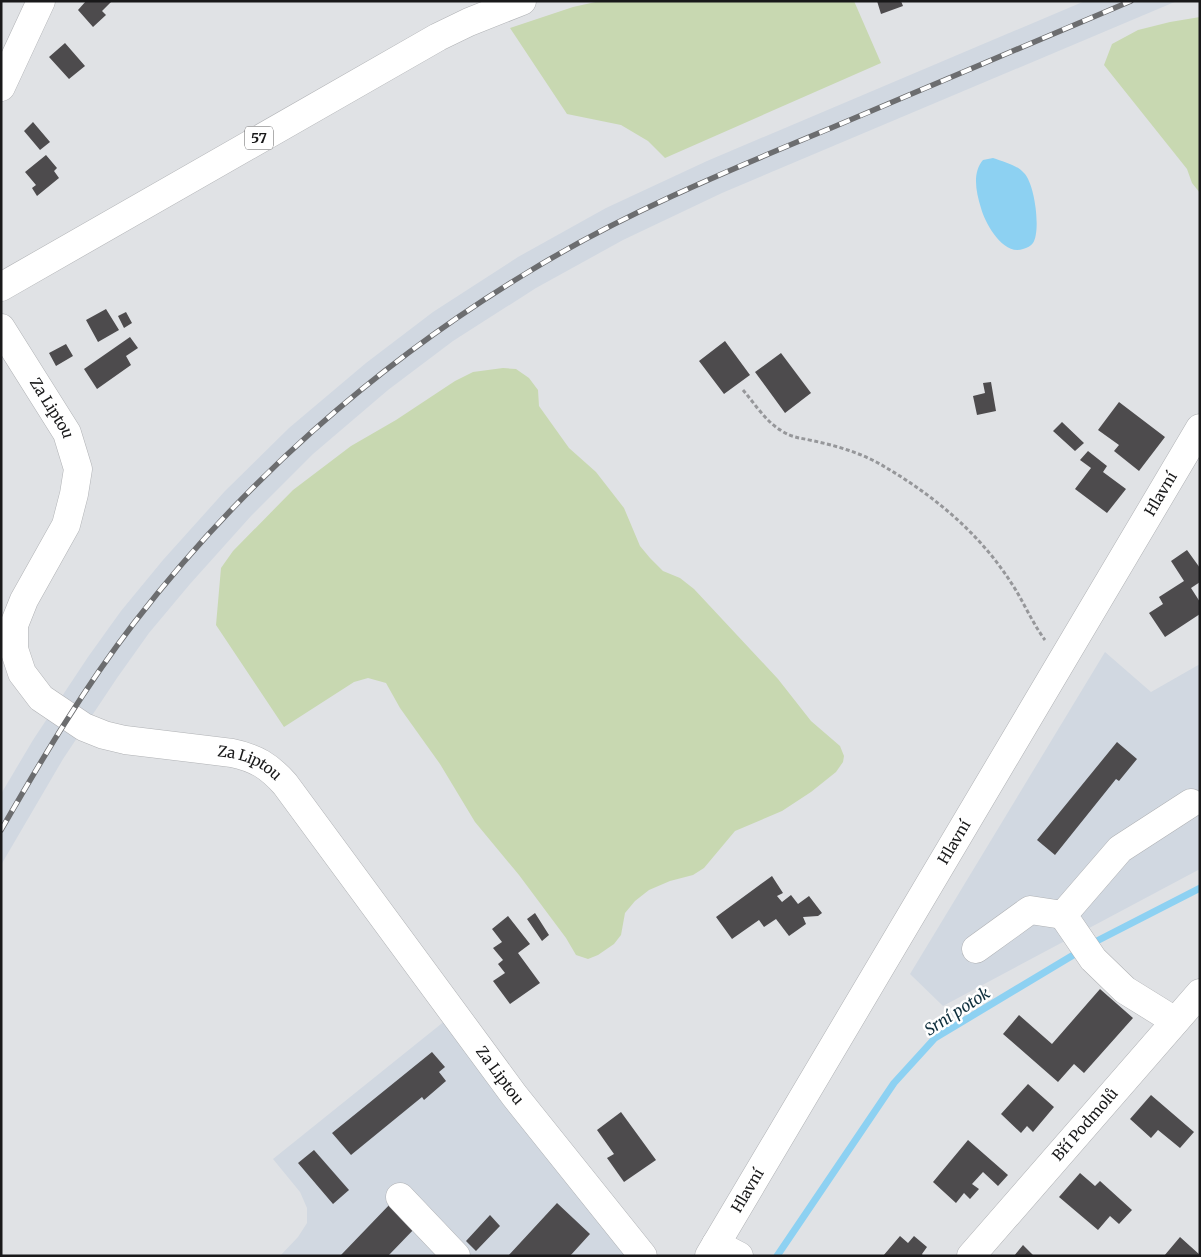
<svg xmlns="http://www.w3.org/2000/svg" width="1201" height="1257" font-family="Merriweather,serif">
<rect width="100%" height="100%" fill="#e0e2e5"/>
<path fill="#d1d8e1" d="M1085,1H1177L722,193L623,240L536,288L453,341L388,390L313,454L251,516L190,584L149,633L117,678L63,759L1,865V794L33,740L88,657L121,611L163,560L225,491L289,428L366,363L433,312L518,257L606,208L707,161Z
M1105,652L1151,692L1200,664V869L943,1006L910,974Z
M446,1020L628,1256H280L298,1237L307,1223V1208L300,1192L273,1159Z"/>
<path fill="#c8d8b1" d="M600,1H854L881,63L665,158L648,141L621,125L567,114L510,28L573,7Z
M1200,17V193L1192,183L1187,169L1104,65L1112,44L1138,30L1170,22Z
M503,368L516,369L529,378L538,390L539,406L569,448L596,472L624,508L640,546L650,558L663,571L680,578L694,589L778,679L811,721L840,746L844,756L843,762L836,772L811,792L782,811L735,831L704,868L693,875L670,881L649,890L635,901L625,913L621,935L614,944L598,955L588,959L576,955L566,938L519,875L475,822L440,764L400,708L386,683L368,678L354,682L284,727L216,625L221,568L233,551L293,490L351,446L396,420L455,381L473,372Z"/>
<path fill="#8dd1f2" d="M993,158C1004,162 1017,165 1024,173C1035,184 1041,231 1033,243C1031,246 1027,248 1023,249C1003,256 985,223 981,208C976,192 972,173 983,160Z"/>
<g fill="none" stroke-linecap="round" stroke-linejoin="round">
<path stroke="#8dd1f2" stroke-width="7" d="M1089,945L1200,888
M777,1256L894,1083L935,1038L1080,951"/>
</g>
<path fill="#4d4b4d" d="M86,1H112L102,11L106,15L93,27L78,10Z
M877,1H901L903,6L881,14Z
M65,43L85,66L69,79L49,57Z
M33,122L50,142L40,150L24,131Z
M46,155L57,168L54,171L59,178L37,196L32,188L36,185L25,172Z
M106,309L119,330L98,342L86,320Z
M126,312L132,323L124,328L118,316Z
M130,337L138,348L126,356L131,365L97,389L84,369Z
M725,341L750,375L724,394L699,361Z
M66,344L73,356L56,366L49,353Z
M781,353L811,393L785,413L755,372Z
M991,382L996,411L977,415L973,396L985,393L983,383Z
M1119,402L1165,437L1139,471L1114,451L1119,445L1098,430Z
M1062,422L1084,443L1075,451L1053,431Z
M1088,451L1107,466L1103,472L1126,489L1107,513L1075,489L1091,468L1080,460Z
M1187,550L1200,568V582L1191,588L1200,602V614L1165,637L1149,613L1163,604L1159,597L1184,581L1171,561Z
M1117,742L1137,759L1119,781L1116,779L1055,855L1037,840Z
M772,876L783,893L777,896L782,902L791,895L798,904L809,896L822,913L818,916L803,917L806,924L789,936L776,919L764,927L759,920L732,939L716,917Z
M535,913L549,935L542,941L527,919Z
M508,916L530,944L518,953L540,983L510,1004L493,981L505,973L498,964L503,960L493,948L502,942L492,929Z
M1100,989L1133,1018L1084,1073L1074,1064L1058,1082L1003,1034L1019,1015L1052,1044Z
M432,1052L445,1067L439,1072L446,1081L424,1100L422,1097L351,1155L332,1133Z
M1028,1084L1054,1107L1033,1132L1027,1126L1021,1133L1001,1114Z
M1151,1095L1194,1132L1180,1148L1158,1130L1151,1138L1130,1119Z
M621,1112L656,1160L624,1182L607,1158L614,1154L597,1130Z
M968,1140L1008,1175L998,1186L983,1172L972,1184L979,1189L970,1199L964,1193L956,1203L933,1182Z
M314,1150L349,1190L333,1204L298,1163Z
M1080,1173L1095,1186L1100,1181L1132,1210L1119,1224L1110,1216L1098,1230L1059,1197Z
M392,1202L417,1226L388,1256L341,1255Z
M557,1203L590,1234L570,1256H508Z
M490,1215L500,1226L476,1251L466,1241Z
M900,1236L908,1243L914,1236L927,1247L922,1254L923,1256H883Z
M1180,1237L1200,1255V1256H1164Z
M1023,1245L1034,1256H1014Z"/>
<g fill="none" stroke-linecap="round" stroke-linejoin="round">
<g stroke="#b0b2b5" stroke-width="29">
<g id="minor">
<path d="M1,87L41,1"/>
<path id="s1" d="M1,328L67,433L78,469L74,494L66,525L24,600L14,625V649L22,673L41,698L84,727L104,735L125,740L232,753C256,758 269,766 285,784L514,1095L643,1256"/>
<path d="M976,949L1030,910L1063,915"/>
<path d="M1175,1021L1125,990L1093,959L1063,915L1120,849L1191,803"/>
<path d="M400,1197L456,1256"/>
<path d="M716,1244L739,1256"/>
<path id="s2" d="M709,1256L1200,428"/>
<path id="s3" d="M971,1256L1200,993"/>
</g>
</g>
<g stroke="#b0b2b5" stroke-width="29">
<path id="major" d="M1,287L438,37L469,22L522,1"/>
</g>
<path stroke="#96979a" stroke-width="3" stroke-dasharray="4 2.5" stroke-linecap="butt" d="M743,390C755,404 766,422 782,431C792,438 802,438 814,441C838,446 864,454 885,467C933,495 979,533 1010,581C1023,600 1031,621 1045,640"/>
<use href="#minor" stroke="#fff" stroke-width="28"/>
<use href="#major" stroke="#fff" stroke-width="28"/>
<g stroke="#6c6d6f" stroke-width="5.5">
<path id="rail" d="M1,830C42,759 84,688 134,623C241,484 375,365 525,274C622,214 727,171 831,128C931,86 1031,43 1131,1"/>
</g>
<use href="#rail" stroke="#fff" stroke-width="4" stroke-dasharray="11" stroke-linecap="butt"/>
</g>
<g text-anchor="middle" stroke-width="5" stroke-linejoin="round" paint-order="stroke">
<rect fill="#fff" stroke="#5e5e5f" stroke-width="1" x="245" y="126.5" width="28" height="23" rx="4"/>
<g font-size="14" font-weight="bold" fill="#19191a">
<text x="259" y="143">57</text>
</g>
<g font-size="15" fill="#19191a" stroke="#fff">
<text dy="5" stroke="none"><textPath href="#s1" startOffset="95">Za Liptou</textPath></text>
<text dy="5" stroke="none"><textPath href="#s2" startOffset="886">Hlavní</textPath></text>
<text dy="5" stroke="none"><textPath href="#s1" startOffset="635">Za Liptou</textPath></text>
<text dy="5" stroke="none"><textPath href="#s2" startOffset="481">Hlavní</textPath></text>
<text dy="5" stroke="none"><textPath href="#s1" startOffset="1040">Za Liptou</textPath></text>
<text dy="5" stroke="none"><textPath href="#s3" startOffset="174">Bří Podmolů</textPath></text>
<text dy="5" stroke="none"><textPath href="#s2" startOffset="76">Hlavní</textPath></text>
</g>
<g font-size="16" font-style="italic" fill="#0f2f3d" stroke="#fff">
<text transform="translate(957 1011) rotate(-33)" y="6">Srní potok</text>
</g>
</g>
<rect width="1201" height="1257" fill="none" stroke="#19191a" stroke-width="5"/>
</svg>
